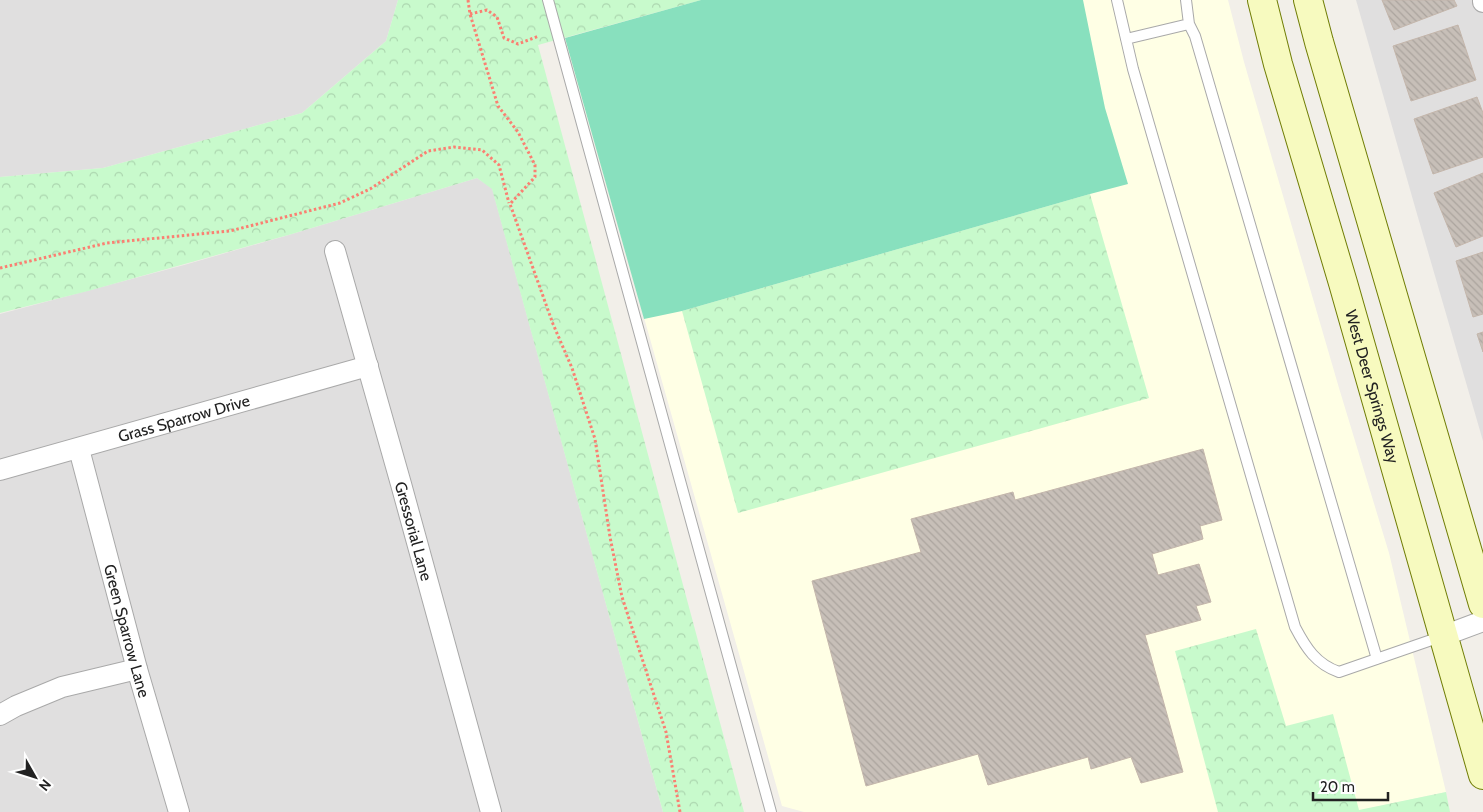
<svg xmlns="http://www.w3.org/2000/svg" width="1483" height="812" font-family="Cabin,sans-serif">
<defs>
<pattern id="park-crowns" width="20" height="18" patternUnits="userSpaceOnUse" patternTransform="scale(1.25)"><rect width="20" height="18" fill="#c8facc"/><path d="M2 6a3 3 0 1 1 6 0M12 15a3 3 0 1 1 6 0" fill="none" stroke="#acd6af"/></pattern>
<pattern id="building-back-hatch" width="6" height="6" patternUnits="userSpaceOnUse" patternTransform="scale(1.25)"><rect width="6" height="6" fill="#c7bfb8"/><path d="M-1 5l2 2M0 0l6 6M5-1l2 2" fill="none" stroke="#aba49e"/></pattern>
</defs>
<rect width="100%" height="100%" fill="#f2efe9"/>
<path fill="#e0dfdf" d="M0,0H398L386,41L302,113L103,168L0,177Z
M1356,0H1483V441L1417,214Z
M477,178L492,188L663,812H0V314L184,265L292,234Z"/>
<path fill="#ffffe5" d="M701,0H1228L1244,62L1339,388L1389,553L1446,792L1352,812H804L782,806L565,38Z"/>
<path fill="url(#park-crowns)" d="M398,0H701L538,45L744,812H663L492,189L477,178L292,234L88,291L0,313V177L103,168L302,113L386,41Z
M1090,194L1149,398L738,513L682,311Z
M1256,629L1286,726L1333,714L1359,810L1446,792L1450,812H1218L1175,651Z"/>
<path fill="#88e0be" d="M701,0H1083L1105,108L1128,184L1090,194L682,311L644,319L565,38Z"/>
<path fill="url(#building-back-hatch)" stroke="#c4b6ab" d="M1382,0H1454L1457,6L1394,30Z
M1458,25L1476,80L1411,101L1393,46Z
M1477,97L1483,113V157L1433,174L1414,119Z
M1483,173V236L1456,247L1434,193Z
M1483,252V314L1473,317L1456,261Z
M1483,332V352L1477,334Z
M1203,449L1222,520L1200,526L1203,539L1152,554L1158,575L1199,564L1211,602L1196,606L1201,620L1145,635L1183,772L1141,783L1131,757L1091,769L1088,757L988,785L978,754L866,786L812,581L921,552L911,519L1013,492L1015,500Z"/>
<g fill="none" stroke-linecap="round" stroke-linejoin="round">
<g stroke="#a9a9a9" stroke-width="12">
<path id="lane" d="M548,0L771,812
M1117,0L1133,69L1295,627C1306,648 1316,664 1339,672L1443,636
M1186,0L1189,24L1195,36L1377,659
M1126,39L1189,24"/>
</g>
<g stroke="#a9a9a9" stroke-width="22">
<g id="street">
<path d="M1483,0V2"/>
<path id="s1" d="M335,251L401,484L491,812"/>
<path id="s2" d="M79,449L137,669L179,812"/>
<path id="s3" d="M0,470L368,366"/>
<path d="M1443,636L1483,621"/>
<path d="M0,715L16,706L62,687L137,669"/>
</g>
</g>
<g stroke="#707d05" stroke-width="30">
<g id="secondary">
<path id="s4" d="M1262,0L1278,64L1343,283L1483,775"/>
<path d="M1308,0L1319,42L1483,604"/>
</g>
</g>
<path stroke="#fa8072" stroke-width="3" stroke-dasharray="2.5 2.5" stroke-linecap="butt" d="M468,0L470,14L498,106L518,132L535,165V177L510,204L553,324L572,368L595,439L610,537L622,597L666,732L680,812
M470,14L487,10L497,17L504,38L518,44L539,36
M0,268L107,243L230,231L340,203L370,189L428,151L454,147L482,150L499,165L509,203"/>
<use href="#lane" stroke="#fff" stroke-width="10"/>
<use href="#street" stroke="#fff" stroke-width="20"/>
<use href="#secondary" stroke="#f7fabf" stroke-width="28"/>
</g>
<g text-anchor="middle" stroke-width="5" stroke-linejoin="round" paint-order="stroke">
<g font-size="16" fill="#222" stroke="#fff">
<text dy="6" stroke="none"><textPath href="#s4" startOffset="402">West Deer Springs Way</textPath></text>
<text dy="6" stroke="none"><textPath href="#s3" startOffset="191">Grass Sparrow Drive</textPath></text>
<text dy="6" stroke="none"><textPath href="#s1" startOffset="291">Gressorial Lane</textPath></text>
<text dy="6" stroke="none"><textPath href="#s2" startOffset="188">Green Sparrow Lane</textPath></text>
</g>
</g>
<g transform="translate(35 777) rotate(129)" stroke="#ffffff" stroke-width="4" paint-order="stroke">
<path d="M0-4L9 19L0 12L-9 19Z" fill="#222222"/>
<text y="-8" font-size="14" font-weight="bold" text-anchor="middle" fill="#222222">N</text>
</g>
<path d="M1313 792v8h75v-8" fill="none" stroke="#222222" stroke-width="2.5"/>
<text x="1320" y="792" font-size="15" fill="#222222" stroke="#ffffff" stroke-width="4" paint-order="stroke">20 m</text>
</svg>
